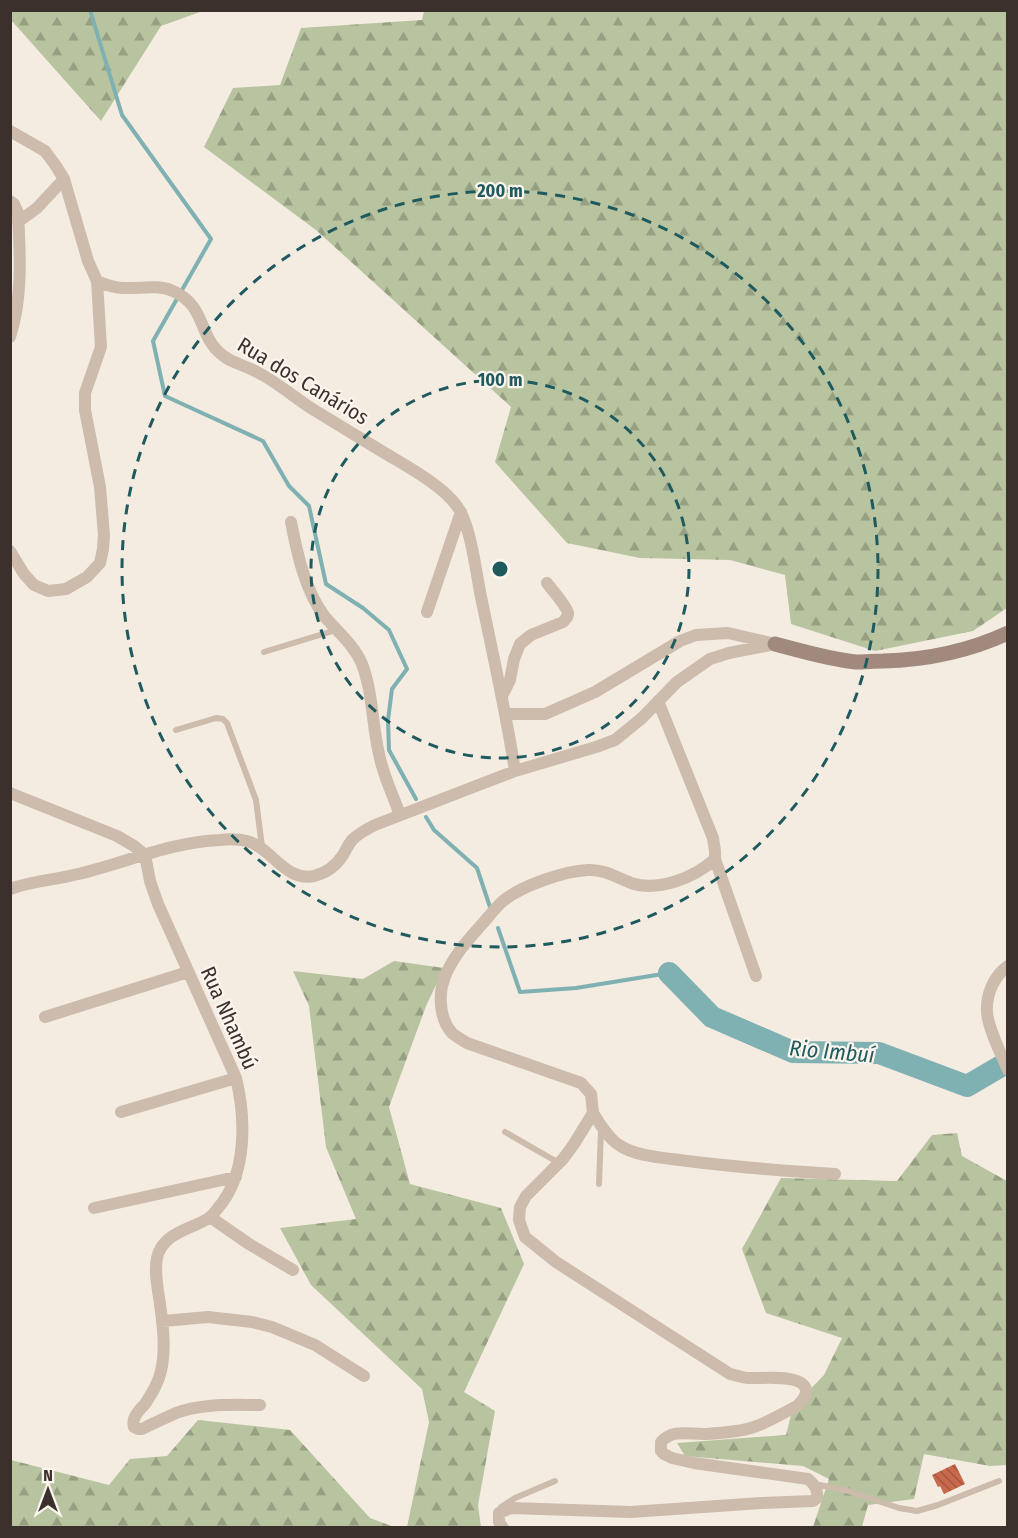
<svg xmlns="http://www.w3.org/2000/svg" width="1018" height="1538" font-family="'Fira Sans Condensed',sans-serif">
<defs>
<pattern id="forest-firs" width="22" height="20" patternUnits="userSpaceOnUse" patternTransform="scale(1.5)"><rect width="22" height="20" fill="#b8c4a0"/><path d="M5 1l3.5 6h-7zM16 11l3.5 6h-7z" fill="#97a083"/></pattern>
<pattern id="building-back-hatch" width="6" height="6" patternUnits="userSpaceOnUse" patternTransform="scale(1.5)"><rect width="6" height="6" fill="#c8694b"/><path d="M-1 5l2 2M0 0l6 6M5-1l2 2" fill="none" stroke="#a4573f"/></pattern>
</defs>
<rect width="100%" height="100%" fill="#f4ebe1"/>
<path fill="url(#forest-firs)" d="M10,11L11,10L203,11L161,26L101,121L11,20Z
M424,11H1007V608L973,631L875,651L791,624L785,575L730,560L640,558L567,543L495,462L511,407L316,230L204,147L233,88L280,85L301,28L422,20Z
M394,961L444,968L426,1006L389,1107L410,1184L501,1208L524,1264L464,1392L495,1411L478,1505L481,1527H407L429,1422L422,1389L311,1285L280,1228L356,1219L326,1147L309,1006L293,971L363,979Z
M957,1133L962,1156L1007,1181V1465L990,1466L924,1454L914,1499L868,1505L862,1527H813L829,1479L803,1466L685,1456L677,1443L786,1435L793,1407L824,1375L842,1338L766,1313L742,1249L781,1178L897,1181L932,1135Z
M198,1420L290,1430L370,1518L394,1527H11V1460L109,1485L130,1459L167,1456Z"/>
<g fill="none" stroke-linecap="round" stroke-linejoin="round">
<path stroke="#7fb0b2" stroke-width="4" d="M90,10L122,115L211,239L153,341L165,396L263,441L289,486L309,506L326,584L363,608L389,630L407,669L392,689L388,720L389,750L416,799
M426,817L434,830L477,868L490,907
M498,928L520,992L576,988L669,973"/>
<path stroke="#7fb0b2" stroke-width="22" d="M669,973L712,1017L793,1052L879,1053L967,1086L1008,1062"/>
</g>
<path fill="url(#building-back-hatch)" d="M955,1464L965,1484L944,1494L940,1486L938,1487L932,1475Z"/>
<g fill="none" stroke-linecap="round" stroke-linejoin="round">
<path stroke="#cdbbac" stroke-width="6" d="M264,652L336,630
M176,730L216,718L223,719L227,723L256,800L262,847
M505,1132L559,1163
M599,1184L601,1130
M814,1484L845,1490L899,1508L917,1511L938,1505L999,1481
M501,1507L515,1498L555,1481"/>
<path stroke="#cdbbac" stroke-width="12" d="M10,131L45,151L56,166L64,179L88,261L97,281L101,347L85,393V410L100,487L104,535L103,549L100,563L87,577L66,589L48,591L34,585L24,574L10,551
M10,201L14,204L18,213C20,255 23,296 10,337
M18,222L37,208L64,179
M97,281C106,285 114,288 123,288C140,289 157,284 173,291C209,307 196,340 228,359C237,364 248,367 257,372C277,382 295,398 314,410C337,424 360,438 383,452C406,466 450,489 461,513C472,535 476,572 481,597C493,655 506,712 515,771
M291,522C297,553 305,591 325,617C338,632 354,645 362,664C373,693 372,725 379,754C383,775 393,795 400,815
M427,612L461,512
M502,696L510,680L514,659L520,644L531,635L563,622C566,618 568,618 568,613C566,605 552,590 547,583
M506,714H545L595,692L680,641L696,635L728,633L771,643
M10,793L117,836L134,846L145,855L150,881L158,904L236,1078C246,1119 247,1175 218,1208C215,1212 212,1216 209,1218C190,1230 162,1233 157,1258C154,1273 158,1289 160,1304C163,1326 166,1349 161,1371C158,1384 152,1393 145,1404C141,1408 136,1413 134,1419C133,1423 133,1423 134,1427L138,1429H142C154,1423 165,1418 176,1413C202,1403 233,1405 260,1405
M715,859L756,976
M10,889C32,881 55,880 78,874C125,863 170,842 220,840C229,839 238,839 247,841C272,848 285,882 314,876C326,873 336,866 343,855C346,850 348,845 352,840C359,833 367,829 375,825L515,771L596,747L615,740L642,718L677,682L710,659L729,653L775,644
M1008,966C994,976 986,994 987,1012C988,1028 1001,1054 1008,1070
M45,1017L188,972
M121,1112L236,1078
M593,1113C600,1124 608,1138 619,1145C636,1157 667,1158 687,1161C736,1167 785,1171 835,1174
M94,1208L236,1177
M210,1217L249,1244L293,1270
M163,1321L208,1317L252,1322L272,1327L315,1345L364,1376
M503,1528L499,1522V1513L511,1508L631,1512L761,1503L813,1501L817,1498C818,1489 815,1485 808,1479L694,1463L672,1458L664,1454L661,1451V1442C674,1428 690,1435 706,1434C722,1433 739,1432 754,1427C769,1422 783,1413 797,1406C801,1402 807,1397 806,1390C803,1373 761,1379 748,1378C742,1378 736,1375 730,1374L556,1262L525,1237L519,1220L520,1207L526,1196L563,1159L574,1144L593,1113L591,1094L581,1083L467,1043C463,1040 456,1037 452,1033C441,1021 439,1001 442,986C448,961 468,940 484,922C490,915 496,907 503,901C521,886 564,871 588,870C604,869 616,877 631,883C658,892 694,878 715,859V851L713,838L658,701"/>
<path stroke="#a18a7d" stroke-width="15" d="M775,644C802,651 828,659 856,662C865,662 874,661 883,661C926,660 969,651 1008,633"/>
</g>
<g fill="none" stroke="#1f5a5e" stroke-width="3" stroke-dasharray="10 8">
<circle cx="500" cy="569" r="189"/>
<circle cx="500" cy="569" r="378"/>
</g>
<g text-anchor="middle" stroke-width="4.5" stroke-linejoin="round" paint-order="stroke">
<g font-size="21" fill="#3b302b" stroke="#fbf5ee">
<text transform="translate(303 381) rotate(31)" y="7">Rua dos Canários</text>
<text transform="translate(229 1018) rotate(66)" y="7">Rua Nhambú</text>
</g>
<g font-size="22" font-style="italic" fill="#1f5a5e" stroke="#fbf5ee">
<text transform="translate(832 1051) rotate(5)" y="8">Rio Imbuí</text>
</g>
</g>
<circle cx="500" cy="569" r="9" fill="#1f5a5e" stroke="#fbf5ee" stroke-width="3"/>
<g font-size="18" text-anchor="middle" font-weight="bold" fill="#1f5a5e" stroke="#fbf5ee" stroke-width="4.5" stroke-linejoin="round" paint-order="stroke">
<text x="500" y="197">200 m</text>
<text x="500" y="386">100 m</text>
</g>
<rect width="1018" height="1538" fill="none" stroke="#3b302b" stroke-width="24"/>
<g transform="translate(48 1490)" stroke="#fbf5ee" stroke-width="4.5" paint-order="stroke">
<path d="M0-4.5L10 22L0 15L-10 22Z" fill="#3b302b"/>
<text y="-9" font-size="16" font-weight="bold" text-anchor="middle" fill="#3b302b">N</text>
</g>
</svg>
